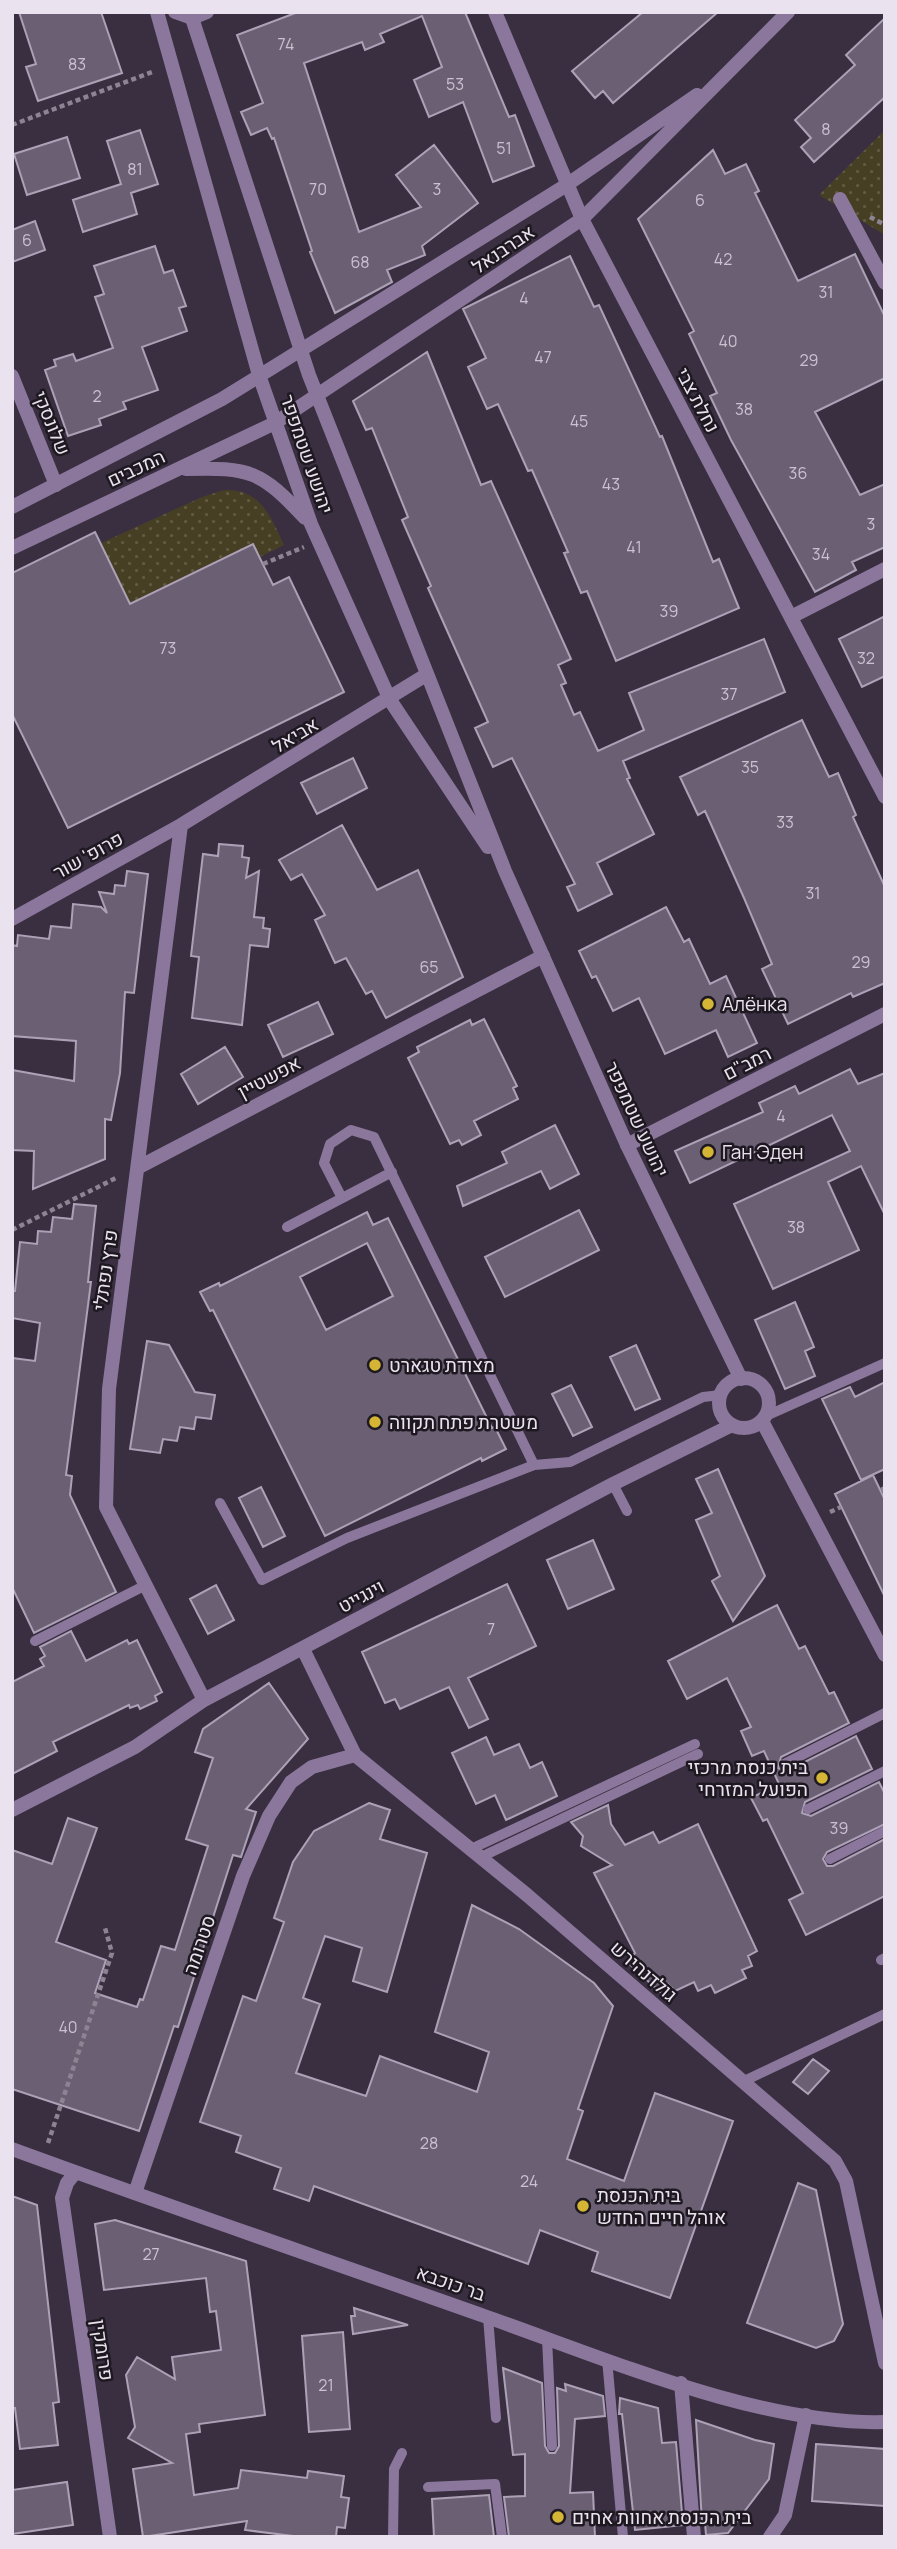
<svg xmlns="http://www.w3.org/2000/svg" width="897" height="2549" font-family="Manrope,Heebo,sans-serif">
<defs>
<pattern id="park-dots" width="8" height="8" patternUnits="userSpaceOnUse" patternTransform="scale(1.75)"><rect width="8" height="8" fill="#473f23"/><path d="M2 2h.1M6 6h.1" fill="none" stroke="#625b43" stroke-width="1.8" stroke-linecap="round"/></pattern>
</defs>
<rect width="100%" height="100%" fill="#392f41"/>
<path fill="url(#park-dots)" d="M885,130V235L819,195Z
M224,490C260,488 271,517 284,545L260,557L253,544L130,604L101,543L202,497Z"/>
<path fill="#6b5f74" stroke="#ada1b7" stroke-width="2" fill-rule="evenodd" d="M19,12H101L122,73L38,101L26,67L36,64Z
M298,12H465L509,117L515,115L534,166L493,182L463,102L429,117L414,80L442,67L422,16L380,34L384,42L365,50L362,42L304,63L359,232L421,207L396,175L434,145L478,203L422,246L425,255L387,270L392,282L335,313L310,252L312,251L274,138L272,139L267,128L251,135L241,112L263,103L237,35Z
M643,12H718L613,103L603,91L595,98L572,71Z
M885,18V97L814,162L801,147L811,138L795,120L855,65L846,55Z
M140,130L158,184L131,193L137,214L83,232L73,200L121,184L107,141Z
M67,137L80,178L27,195L14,154Z
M713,150L725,174L746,164L759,191L755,193L798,281L855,254L885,317V378L815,412L860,495L885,484V547L852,562L856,570L815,592L731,440L710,396L717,393L689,334L694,331L638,219Z
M35,221L45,250L12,262V230Z
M155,246L164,273L173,270L186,306L179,308L187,331L142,347L158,390L123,402L126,409L99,419L101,425L68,436L45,370L56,366L54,360L73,354L76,361L113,348L95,297L104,294L94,266Z
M570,256L594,307L599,305L660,437L662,436L713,562L719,559L739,608L616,661L587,591L581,593L564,553L568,552L532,470L528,471L498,404L487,409L468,367L486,358L463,309Z
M427,352L481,485L491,481L571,659L558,665L566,683L561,685L574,715L580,712L598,751L644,730L629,693L764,639L785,692L623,761L630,778L627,779L654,834L597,863L612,894L578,911L567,887L575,884L512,758L493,767L475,728L488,722L428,588L431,586L402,520L408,517L372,428L366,430L353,401Z
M95,532L130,604L253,544L273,585L289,577L344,692L68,828L12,714V573Z
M885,616V676L862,687L839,639Z
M802,720L829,777L838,773L856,815L853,817L885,887V983L853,997L851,993L788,1024L762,969L772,964L744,898L705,811L698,815L680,777Z
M353,758L367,788L317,814L301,783Z
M342,825L377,890L418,870L463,977L386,1018L372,991L366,994L346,958L335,963L315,920L325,915L302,874L291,880L279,860Z
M219,844L243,846L242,857L249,858L246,878L259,871L254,917L264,918L263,928L270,929L268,947L250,945L242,1025L192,1018L199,957L191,956L203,854L218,856Z
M127,871L148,874L134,993L125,992L120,1073L111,1120L105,1119V1159L33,1189L34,1151L12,1150V1070L74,1081L76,1041L12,1036V945L17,946L18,935L49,939L51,926L71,928L73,904L101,907L107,913L99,892L114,894L115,885L125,886Z
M666,907L684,942L689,939L710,984L726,976L757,1043L728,1057L716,1030L665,1054L639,998L613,1011L596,976L592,978L579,951Z
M318,1002L333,1034L283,1057L268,1025Z
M484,1019L517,1086L513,1088L518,1099L474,1121L481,1135L462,1145L459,1140L450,1144L408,1058L419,1052L417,1047L470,1020L472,1025Z
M225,1047L243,1077L198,1104L181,1074Z
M850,1069L858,1084L885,1073V1215L861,1166L828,1182L859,1250L773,1289L734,1204L850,1151L832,1115L690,1183L675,1151L763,1112L759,1103L795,1086L799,1094Z
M555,1125L579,1174L550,1189L541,1171L463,1206L457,1186L507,1163L502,1152Z
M74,1204L96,1206L88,1282H91L66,1475L72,1476L70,1495L116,1592L34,1633L12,1587V1358L35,1361L40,1323L12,1318V1291H15L20,1242L37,1244L38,1231L51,1232L53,1217L72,1219Z
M579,1210L599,1250L505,1297L485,1257Z
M367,1212L373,1225L388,1218L492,1428L495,1427L506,1449L482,1461L481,1458L325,1536L213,1310L210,1311L200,1292L219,1283L220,1286ZM367,1243L393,1296L326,1330L300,1277Z
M795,1302L814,1347L805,1351L815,1376L785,1389L755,1320Z
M147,1341L169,1345L195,1392L215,1395L211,1419L196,1417L194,1429L180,1427L177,1441L163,1439L160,1453L130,1449Z
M636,1345L660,1399L635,1410L610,1357Z
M885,1382V1469L861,1480L822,1399L850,1387L855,1397Z
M571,1385L592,1427L573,1436L552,1394Z
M718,1469L765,1576L733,1621L712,1581L720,1576L696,1520L712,1513L696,1479Z
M873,1475L885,1500V1597L835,1494Z
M261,1487L285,1536L263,1547L239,1498Z
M593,1540L614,1589L568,1609L547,1560Z
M507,1584L536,1646L468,1678L488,1719L469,1728L449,1687L400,1709L395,1699L385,1703L362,1652Z
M216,1585L234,1620L208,1634L190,1599Z
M777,1605L799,1649L805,1646L829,1694L834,1692L849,1723L781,1757L778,1768L787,1771L856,1736L872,1769L805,1802L802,1813L811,1816L879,1782L885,1794V1824L827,1852L823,1859L827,1866H833L885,1839V1896L806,1935L789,1900L803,1893L767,1819L763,1821L751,1798L779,1784L764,1751L752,1756L741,1731L751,1727L727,1678L687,1699L668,1661Z
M71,1631L86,1661L127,1640L129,1644L137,1640L162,1692L155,1696L157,1701L140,1709L138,1705L130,1708L129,1705L53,1742L57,1751L12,1774V1682L44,1666L40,1659L45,1656L40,1647Z
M269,1683L308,1739L246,1809L256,1812L241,1857L233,1855L178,2027L174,2026L139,2131L12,2089V1850L52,1864L68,1818L97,1828L56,1942L106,1960L95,1993L137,2007L140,1999L143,2000L161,1946L175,1950L208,1846L186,1839L213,1758L195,1752L203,1729Z
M486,1737L494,1755L519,1744L530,1768L542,1762L557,1796L506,1820L495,1795L476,1804L452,1753Z
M369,1803L390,1810L380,1839L427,1853L387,1992L353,1981L362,1948L325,1936L303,1998L320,2004L296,2073L366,2096L380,2056L477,2092L489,2052L435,2032L472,1905L519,1929L594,1983L613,2006L578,2109L583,2111L567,2159L624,2181L655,2093L733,2121L670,2298L592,2271L598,2252L540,2230L528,2264L314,2186L309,2201L274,2189L281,2168L236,2152L241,2136L200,2122L243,1996L256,2001L284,1922L274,1918L293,1862L314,1831Z
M608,1805L611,1824L625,1845L653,1832L659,1843L698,1824L757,1951L748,1956L752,1966L742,1970L746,1978L715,1993L711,1985L698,1991L694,1982L675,1991L668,1984L660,1992L627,1962L635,1953L594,1873L612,1865L581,1846L583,1836L571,1822Z
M813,2059L829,2071L808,2094L793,2082Z
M798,2183L816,2190L843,2324L834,2341L816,2348L747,2323Z
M12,2196L37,2205L59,2402L53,2403L58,2445L20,2449L15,2408H12Z
M115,2220L246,2261L265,2415L199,2424L200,2432L186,2434L194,2495L238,2488L241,2470L307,2478L308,2471L344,2476L341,2497L349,2498L345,2528L337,2527L336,2537H301L245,2530L247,2521L143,2537L133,2469L172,2463L128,2438L135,2427L126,2375L137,2357L175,2379L172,2357L221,2350L216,2311L210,2312L206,2278L104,2290L95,2224Z
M354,2308L408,2325L353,2334L351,2316H355Z
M343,2332L350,2429L309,2432L302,2336Z
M503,2368L542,2383L545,2446L549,2453H555L559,2446L557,2388L566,2391L565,2384L603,2396L605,2416L575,2419L570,2493L593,2492L595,2537H509L504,2497L525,2496V2454L513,2455Z
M620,2398L658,2408L662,2443L676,2442L683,2525L635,2530L622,2414H619Z
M696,2420L755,2440L774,2444L769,2479L728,2533L706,2535L705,2523H702Z
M816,2444L885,2449V2506L812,2501Z
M67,2482L73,2525L12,2534V2490Z
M489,2495L494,2537H434L432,2499Z"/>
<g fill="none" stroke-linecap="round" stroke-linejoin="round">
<path stroke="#8c8493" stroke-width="4.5" stroke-dasharray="5 3.5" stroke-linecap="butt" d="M12,125L155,71
M870,217L885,225
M263,564L304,547
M12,1230L118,1177
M882,1487L885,1493
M830,1512L841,1507
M48,2143L112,1953L105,1928"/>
<path stroke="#8c779c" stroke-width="10" d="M342,1198L324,1163L330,1144L351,1130L374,1137L534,1465
M287,1227L392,1172
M766,1416L885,1363
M613,1484L627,1511
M220,1503L262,1580L347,1538L534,1465L570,1462L703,1397L721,1395
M35,1641L146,1585
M784,1764L885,1713
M808,1809L885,1771
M471,1849L695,1744
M481,1857L698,1754
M830,1859L885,1831
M881,1960L885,1958
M742,2082L885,2014
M488,2317L496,2418
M547,2338L552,2446
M607,2359L623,2537
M428,2487L495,2484L502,2537
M393,2537L394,2469L402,2453"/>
<path stroke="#8c779c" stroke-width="14" d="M681,2383L694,2537"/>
<path stroke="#8c779c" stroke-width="14" d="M175,12L192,18L207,12
M495,12L582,219L885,797
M840,199L885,283
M12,376L56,485
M791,617L885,569
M181,825L109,1389L106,1507L204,1700
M12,919L181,825L426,675
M627,1145L885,1014
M139,1167L543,956
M303,1649L355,1755L527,1895L835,2161L846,2181L885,2363
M12,1810L135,1747L204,1700L613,1484L732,1425
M75,2173L67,2183L62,2198L110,2537
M135,2193L243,1876L269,1816L291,1782L312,1767L355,1755
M770,2537L785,2515L806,2415"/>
<path stroke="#8c779c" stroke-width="14" d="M157,12L259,375L311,524L390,700L488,847
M190,12L309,375L505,871L627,1145L741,1379
M186,469C250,467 261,471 305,518
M12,507L222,399L565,186L697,95
M12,548L275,423L582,219L788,12
M719 1403a25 25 0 1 1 50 0a25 25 0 1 1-50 0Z
M762,1421L885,1655
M12,2149C170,2207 329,2261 487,2317C604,2358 762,2426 885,2422"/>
</g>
<g fill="#d4b535" stroke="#1e1921" stroke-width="2.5">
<circle cx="708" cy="1004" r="7"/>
<circle cx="708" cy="1152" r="7"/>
<circle cx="375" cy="1365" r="7"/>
<circle cx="375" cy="1422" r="7"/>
<circle cx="822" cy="1778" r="7"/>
<circle cx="583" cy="2206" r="7"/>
<circle cx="558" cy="2517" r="7"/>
</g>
<g text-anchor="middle" stroke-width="5" stroke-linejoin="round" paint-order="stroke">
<g font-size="16" fill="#cac2d0">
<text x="286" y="50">74</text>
<text x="77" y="70">83</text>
<text x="455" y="90">53</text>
<text x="826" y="135">8</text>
<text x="504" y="154">51</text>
<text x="135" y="175">81</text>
<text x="318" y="195">70</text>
<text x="437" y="195">3</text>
<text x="700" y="206">6</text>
<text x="27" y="246">6</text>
<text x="723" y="265">42</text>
<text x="360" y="268">68</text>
<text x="826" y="298">31</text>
<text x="524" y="304">4</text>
<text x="728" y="347">40</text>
<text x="543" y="363">47</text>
<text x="809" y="366">29</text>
<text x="97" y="402">2</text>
<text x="744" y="415">38</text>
<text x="579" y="427">45</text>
<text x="798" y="479">36</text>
<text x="611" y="490">43</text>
<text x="871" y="530">3</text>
<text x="634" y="553">41</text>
<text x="821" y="560">34</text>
<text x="669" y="617">39</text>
<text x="168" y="654">73</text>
<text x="866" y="664">32</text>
<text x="729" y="700">37</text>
<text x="750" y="773">35</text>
<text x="785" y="828">33</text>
<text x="813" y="899">31</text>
<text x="861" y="968">29</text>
<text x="429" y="973">65</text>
<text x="781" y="1122">4</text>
<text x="796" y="1233">38</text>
<text x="491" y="1635">7</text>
<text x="839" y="1834">39</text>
<text x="68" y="2033">40</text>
<text x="429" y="2149">28</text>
<text x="529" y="2187">24</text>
<text x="151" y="2260">27</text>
<text x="326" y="2391">21</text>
</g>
<g font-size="19" fill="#eae3ef" stroke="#1e1921">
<text transform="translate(503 249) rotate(-34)" y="7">אברבנאל</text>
<text transform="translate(698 400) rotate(62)" y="7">נחלת צבי</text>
<text transform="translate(52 423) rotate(68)" y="7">שלונסקי</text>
<text transform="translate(307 454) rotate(71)" y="7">יהושע שטמפפר</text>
<text transform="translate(136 468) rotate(-25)" y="7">המכבים</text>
<text transform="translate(295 735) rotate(-31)" y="7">אביאל</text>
<text transform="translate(88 855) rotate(-29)" y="7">פרופ' שור</text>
<text transform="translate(747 1063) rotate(-27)" y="7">רמב"ם</text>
<text transform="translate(269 1077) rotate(-28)" y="7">אפשטיין</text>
<text transform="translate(637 1119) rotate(65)" y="7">יהושע שטמפפר</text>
<text transform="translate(105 1270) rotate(-82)" y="7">פרץ נפתלי</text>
<text transform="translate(361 1596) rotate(-28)" y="7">וינגייט</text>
<text transform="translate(199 1945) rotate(-71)" y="7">סטרומה</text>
<text transform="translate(644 1971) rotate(41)" y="7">גולדנהירש</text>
<text transform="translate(451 2283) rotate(19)" y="7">בר כוכבא</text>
<text transform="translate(103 2350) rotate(82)" y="7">פרומקין</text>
</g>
<g font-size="19" fill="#eae3ef" stroke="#1e1921" text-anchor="start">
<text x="722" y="1011">Алёнка</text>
<text x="722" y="1159">Ган Эден</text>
<text x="389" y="1372">מצודת טגארט</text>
<text x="389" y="1429">משטרת פתח תקווה</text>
<text x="808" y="1774" text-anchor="end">בית כנסת מרכזי<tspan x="808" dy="22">הפועל המזרחי</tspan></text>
<text x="597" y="2202">בית הכנסת<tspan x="597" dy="22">אוהל חיים החדש</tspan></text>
<text x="572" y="2524">בית הכנסת אחוות אחים</text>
</g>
</g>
<rect width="897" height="2549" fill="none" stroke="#eae3ef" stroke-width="28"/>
</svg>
